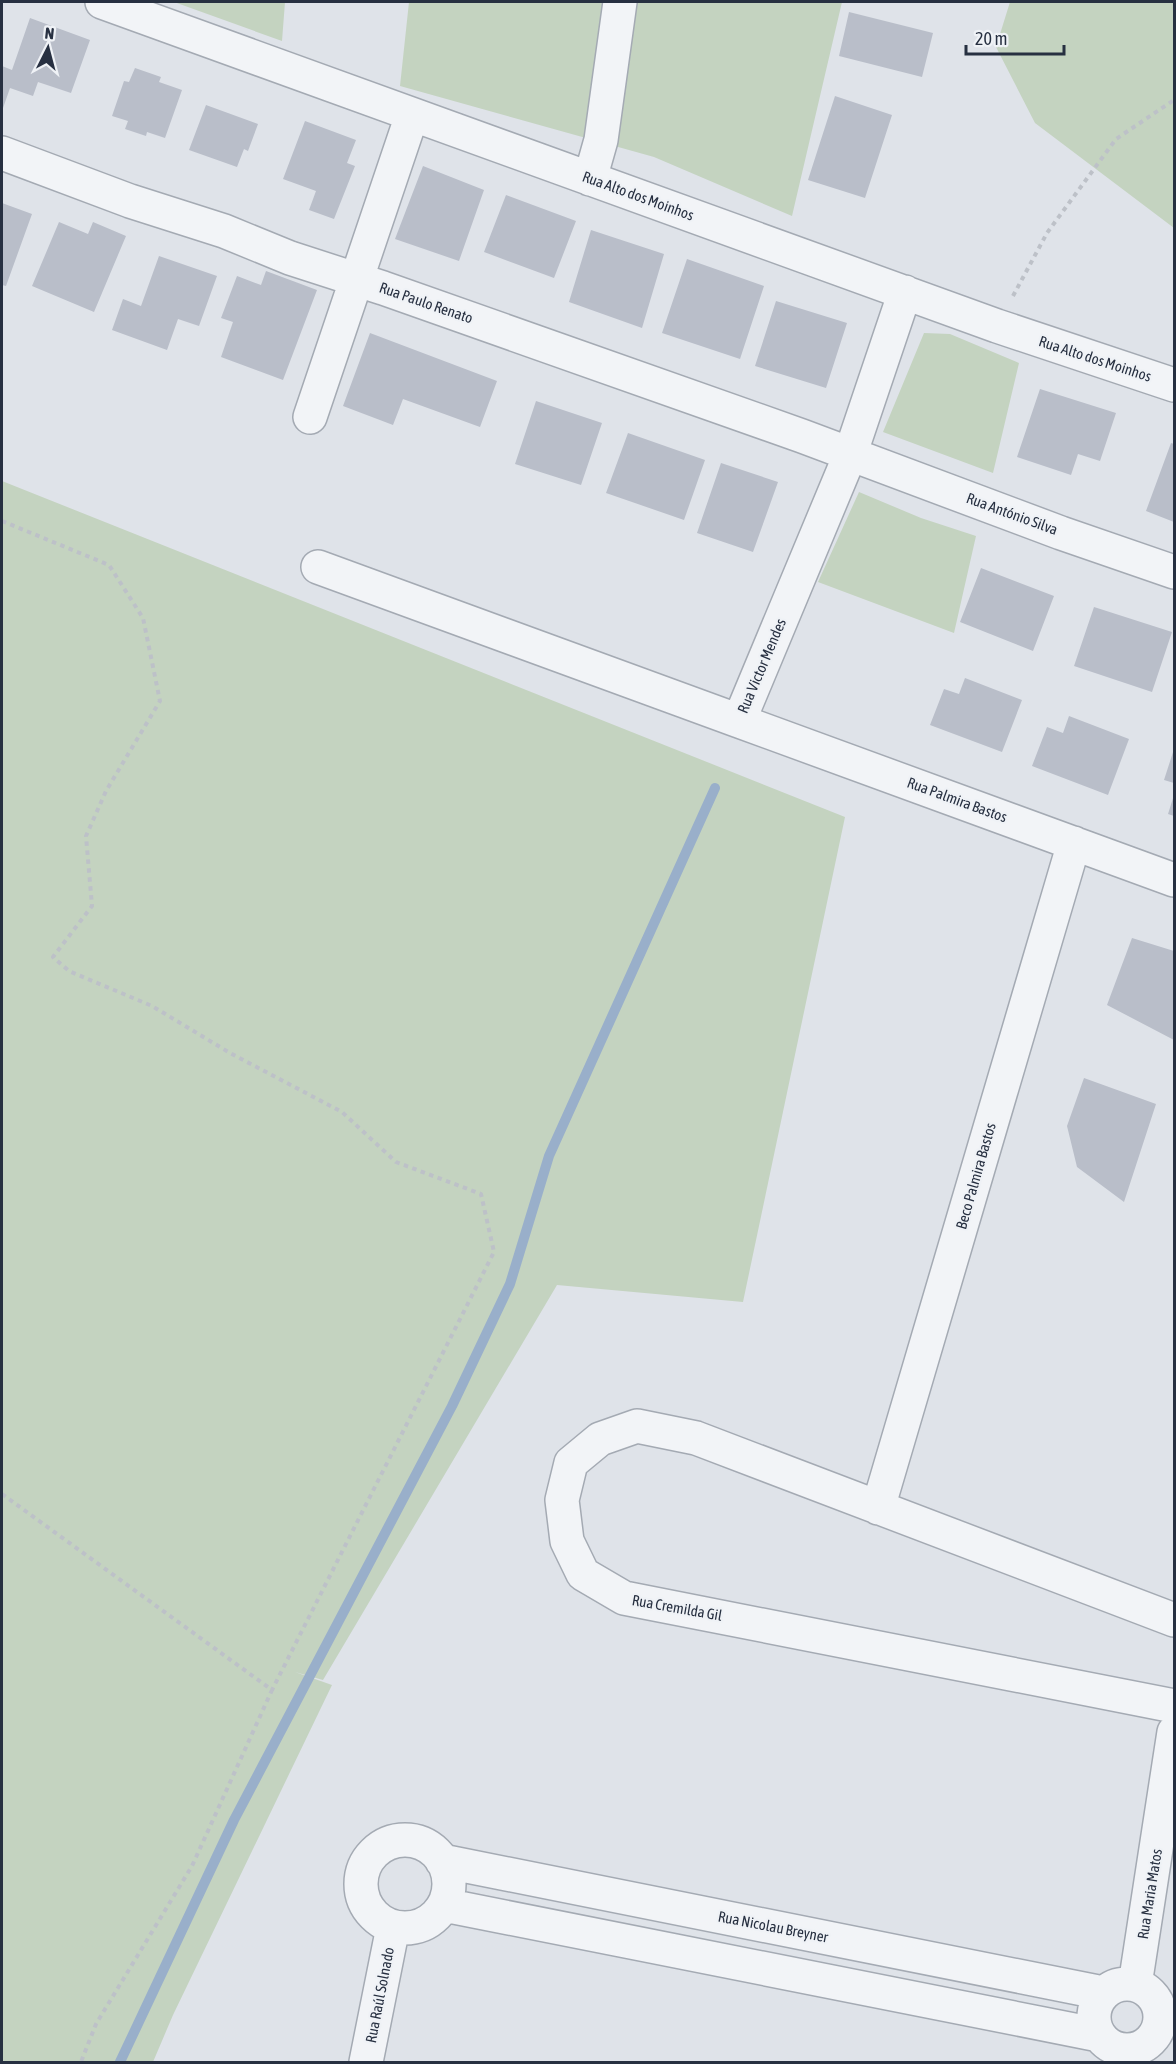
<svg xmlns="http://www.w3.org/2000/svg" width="1176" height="2064" font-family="'Asap Condensed',sans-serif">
<rect width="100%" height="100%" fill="#dfe3e9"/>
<path fill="#c4d3c0" d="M174,2H285L282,41Z
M409,2H842L792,216L654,157L400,86Z
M1010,2H1174V228L1035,123L996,47Z
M924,333L950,334L1019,363L993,473L883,432Z
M2,481L845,817L743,1302L557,1285L323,1680L295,1672L332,1685L173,2015L153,2062H2Z
M859,492L921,518L976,536L954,633L818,582Z"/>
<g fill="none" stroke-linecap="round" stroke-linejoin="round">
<path stroke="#99afca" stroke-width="10" d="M120,2062L234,1820L452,1406L510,1284L549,1156L715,788"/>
</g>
<path fill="#b9bec9" d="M849,12L933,33L922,77L839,56Z
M30,18L90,40L71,93L38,82L33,96L10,88L2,111V66L12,70Z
M135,68L161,77L159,82L182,90L165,138L147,132L146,136L125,129L128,121L112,116L124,81L129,82Z
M835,96L892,115L865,198L808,180Z
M206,105L258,124L248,151L244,149L237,167L189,150Z
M305,121L356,140L347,163L355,166L334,219L309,210L316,191L283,179Z
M423,166L484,190L459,261L395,239Z
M506,195L576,221L554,278L484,252Z
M2,203L32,214L6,286L2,285Z
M59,222L88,234L93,222L126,236L94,312L32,286Z
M591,230L664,254L642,328L569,302Z
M159,256L217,276L199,326L178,319L167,350L112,330L123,299L141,306Z
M687,259L764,286L740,359L662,333Z
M266,271L317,290L283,380L221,357L233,322L221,318L237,276L261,285Z
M776,301L847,323L826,388L755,366Z
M370,333L497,381L480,427L403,399L393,425L343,406Z
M1040,389L1116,413L1100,461L1078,454L1071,475L1017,457Z
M536,401L602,423L581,485L515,464Z
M628,433L705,460L684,520L606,493Z
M1171,443L1174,444V522L1146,511Z
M721,463L778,482L753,552L697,533Z
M981,568L1054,596L1033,651L960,622Z
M1094,607L1172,632L1152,692L1074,666Z
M965,678L1022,700L1002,752L930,725L944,689L959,694Z
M1069,716L1129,739L1108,795L1032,766L1047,727L1063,733Z
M1174,749V783L1164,780Z
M1174,795V816L1168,814Z
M1132,938L1174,951V1040L1107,1005Z
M1084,1078L1156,1104L1124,1202L1077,1167L1067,1126Z"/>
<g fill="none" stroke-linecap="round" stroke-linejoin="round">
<g stroke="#a4aab3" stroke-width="36">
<path id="minor" d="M102,2L997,326L1174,385
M2,153L130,201L224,231L290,258L383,288L802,436L1061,533L1174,572
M590,179L601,140L620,2
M310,417L412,115
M318,567L739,721L850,455L905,292
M739,721L1174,880
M878,1508L1074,843
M1174,1620L696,1438L637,1426L600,1439L571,1463L562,1500L567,1541L583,1574L624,1598L1174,1706
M361 1884a44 44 0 1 1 88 0a44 44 0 1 1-88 0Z
M442,1861L1103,1993
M444,1905L1099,2035
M1094 2017a33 33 0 1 1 66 0a33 33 0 1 1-66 0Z
M1135,1985L1174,1732
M366,2062L393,1927"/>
</g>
<path stroke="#bdc1c8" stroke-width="4" stroke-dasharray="4.5 4.5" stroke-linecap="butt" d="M1013,296L1047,233L1116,139L1174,100
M2,521L109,565L143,618L160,701L106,791L86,836L92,906L53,957L69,971L152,1006L230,1053L342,1112L396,1162L481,1194L494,1252L272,1690
M2,1494L272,1690L192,1866L96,2024L81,2062"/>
<use href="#minor" stroke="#f2f4f7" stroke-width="33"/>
</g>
<g text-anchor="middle" stroke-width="4.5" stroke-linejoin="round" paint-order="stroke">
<g font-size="15" fill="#273041" stroke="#eff2f6">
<text transform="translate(638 196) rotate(20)" y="5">Rua Alto dos Moinhos</text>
<text transform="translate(426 303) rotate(19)" y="5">Rua Paulo Renato</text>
<text transform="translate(1095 359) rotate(18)" y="5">Rua Alto dos Moinhos</text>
<text transform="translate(1012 514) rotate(20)" y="5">Rua António Silva</text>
<text transform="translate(762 666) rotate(-67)" y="5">Rua Victor Mendes</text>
<text transform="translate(957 800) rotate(20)" y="5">Rua Palmira Bastos</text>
<text transform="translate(976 1176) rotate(-74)" y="5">Beco Palmira Bastos</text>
<text transform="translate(677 1608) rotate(10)" y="5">Rua Cremilda Gil</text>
<text transform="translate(1150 1894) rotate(-81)" y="5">Rua Maria Matos</text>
<text transform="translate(773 1927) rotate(11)" y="5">Rua Nicolau Breyner</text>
<text transform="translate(380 1995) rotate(-79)" y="5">Rua Raúl Solnado</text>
</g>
</g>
<rect width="1176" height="2064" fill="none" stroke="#273041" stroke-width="6"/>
<g transform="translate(48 48) rotate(6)" stroke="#eff2f6" stroke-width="4.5" paint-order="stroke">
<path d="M0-4.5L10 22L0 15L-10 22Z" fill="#273041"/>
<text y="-9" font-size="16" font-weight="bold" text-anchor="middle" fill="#273041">N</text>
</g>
<path d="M966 45v9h98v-9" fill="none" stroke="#273041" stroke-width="3"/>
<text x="975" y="45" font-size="18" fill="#273041" stroke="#eff2f6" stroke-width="4.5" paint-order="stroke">20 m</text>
</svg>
